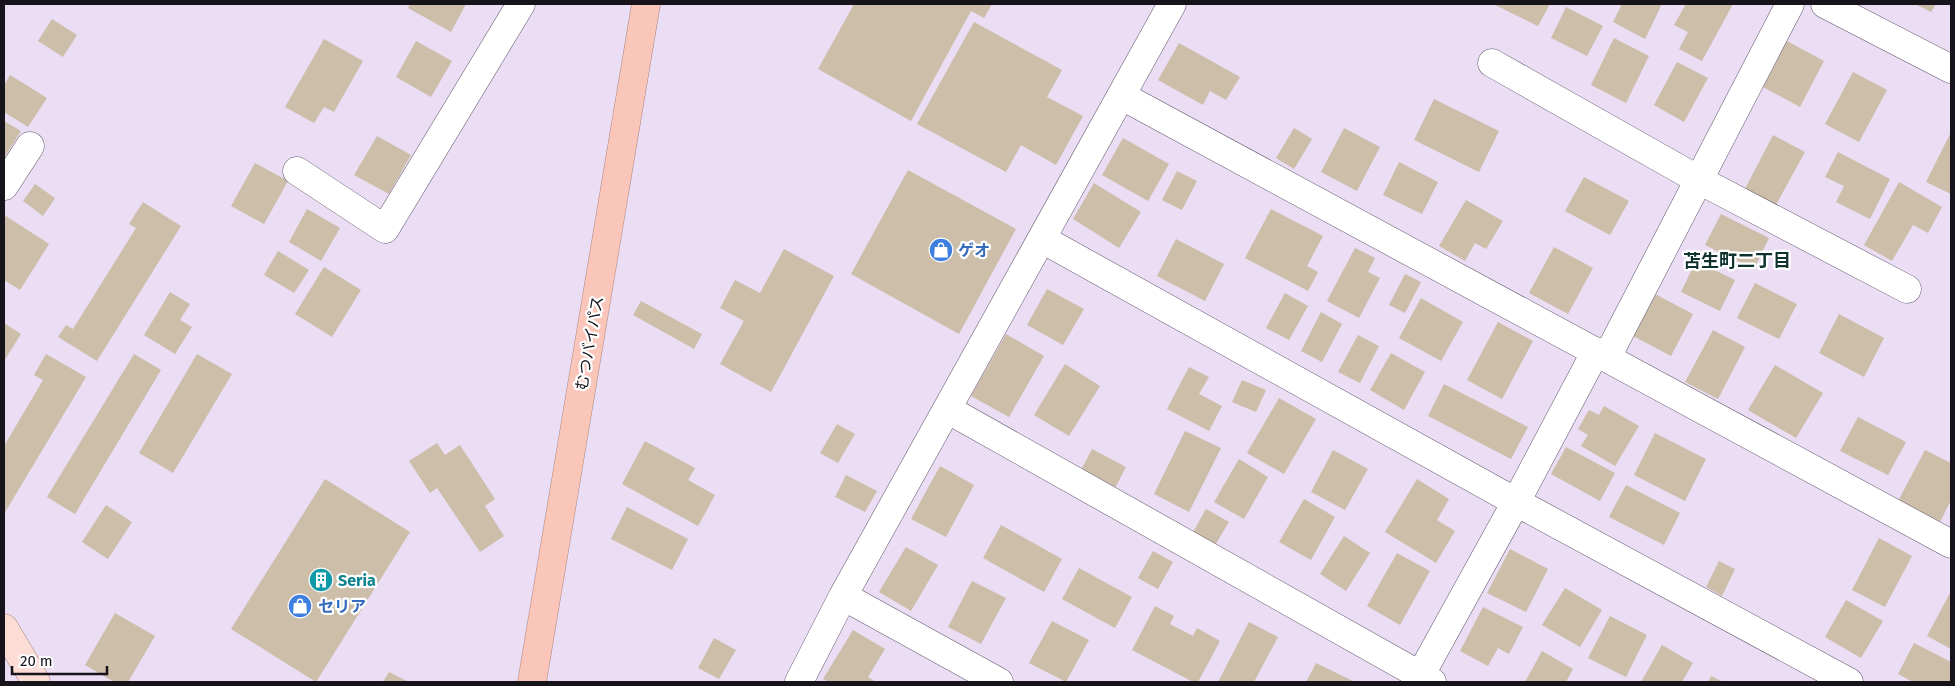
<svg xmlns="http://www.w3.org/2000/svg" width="1955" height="686" font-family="'Fira Sans','Noto Sans JP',sans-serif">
<rect width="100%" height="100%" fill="#eaddf4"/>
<path fill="#ccbea8" d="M410,4H466L451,32L408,8Z
M854,4H992L984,18L971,11L911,121L818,69Z
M1493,4H1550L1538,26Z
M1622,4H1662L1645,39L1613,22Z
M1686,4H1733L1702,61L1679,49L1688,32L1674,25Z
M1915,4H1936L1931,12Z
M1566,7L1603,26L1587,56L1551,38Z
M52,19L77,35L63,57L38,41Z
M974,22L1062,70L1047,97L1083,116L1056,165L1021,145L1006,172L917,124Z
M1614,38L1649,56L1626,103L1591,85Z
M324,39L363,61L334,112L324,107L314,123L285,107Z
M416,41L452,61L431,97L396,77Z
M1787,41L1824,61L1800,107L1763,87Z
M1179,43L1240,77L1226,100L1210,91L1203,105L1158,80Z
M1677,62L1708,78L1684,122L1654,105Z
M1853,72L1887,90L1859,142L1825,124Z
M10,75L47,98L28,127L4,112V85Z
M1434,99L1499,131L1479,172L1414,140Z
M4,121L21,131L4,158Z
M1294,128L1312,139L1294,169L1276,158Z
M1344,128L1380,147L1357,191L1321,172Z
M1951,132V194L1926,182Z
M1773,135L1805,152L1776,205L1745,189Z
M377,136L411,155L389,194L354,175Z
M1123,138L1169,164L1148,201L1102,175Z
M1838,152L1890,179L1870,219L1836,202L1844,186L1825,177Z
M1399,162L1438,182L1422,214L1383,195Z
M255,163L288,181L264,224L231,206Z
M908,170L1016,229L959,334L851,274Z
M1177,171L1197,181L1182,210L1162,200Z
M1584,177L1629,201L1610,235L1565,211Z
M1899,182L1942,207L1928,233L1913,225L1892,261L1864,245Z
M1094,183L1141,212L1119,248L1073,219Z
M35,184L55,198L43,216L23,201Z
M1466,200L1503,221L1486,249L1475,243L1465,261L1439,246Z
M143,202L181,226L97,361L58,337L66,325L73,329L136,228L129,224Z
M307,209L340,228L321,261L289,242Z
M1271,209L1323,236L1307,266L1318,272L1308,291L1245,258Z
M1721,214L1769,238L1754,269L1705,245Z
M6,216L49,244L20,290L4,280V219Z
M1176,239L1224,264L1205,301L1157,276Z
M1554,247L1593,268L1568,314L1529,293Z
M1355,248L1375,258L1368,272L1380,278L1359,318L1327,301Z
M784,249L834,276L771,392L720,364L744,321L720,308L735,280L760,293Z
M278,251L309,270L294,293L264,275Z
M1696,261L1735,280L1720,311L1681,292Z
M324,267L361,290L332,337L295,314Z
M1405,274L1421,282L1405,313L1389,305Z
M1755,283L1797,304L1779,339L1737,318Z
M1047,289L1084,309L1063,345L1027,325Z
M170,292L190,304L180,320L192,327L175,354L144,335Z
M1285,293L1308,306L1289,340L1266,328Z
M1655,294L1693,314L1671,356L1633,336Z
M1421,298L1463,322L1441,361L1399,338Z
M641,301L702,334L694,349L633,315Z
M1321,312L1342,324L1322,362L1301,351Z
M1839,314L1884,338L1864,377L1819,353Z
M1498,322L1533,341L1502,399L1467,380Z
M4,323L21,334L4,361Z
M1713,330L1745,347L1718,399L1685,382Z
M1006,334L1044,356L1009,417L971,396Z
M1358,335L1379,346L1360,383L1338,372Z
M1391,353L1425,372L1404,410L1370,390Z
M46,354L86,377L4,514V446L43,380L34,375Z
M134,354L161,370L75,514L47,497Z
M197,354L232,374L173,473L139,453Z
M1065,364L1100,386L1069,436L1034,415Z
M1775,365L1823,393L1796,438L1748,410Z
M1189,367L1209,377L1199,394L1222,406L1209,431L1167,409Z
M1242,380L1266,390L1256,412L1232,402Z
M1444,384L1528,427L1511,459L1428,416Z
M1279,398L1316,419L1284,474L1247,453Z
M1604,406L1639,426L1615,466L1581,446L1588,435L1578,429L1589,410L1599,415Z
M1858,417L1906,442L1888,475L1840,451Z
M837,424L855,434L838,463L820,453Z
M1185,431L1221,448L1189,512L1154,494Z
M1655,433L1706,459L1685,501L1634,475Z
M645,441L695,468L688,480L715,495L698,526L622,484Z
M437,443L445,455L460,445L495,499L485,506L504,536L480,552L437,488L430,493L409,461Z
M1566,447L1615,473L1600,501L1551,474Z
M1092,449L1126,467L1115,488L1081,470Z
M1333,450L1368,469L1345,510L1311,492Z
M1925,450L1951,463V500L1939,524L1897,503Z
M1239,459L1268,477L1244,519L1214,502Z
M940,466L974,485L946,537L911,519Z
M846,475L877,491L865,512L835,497Z
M325,479L410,532L316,682L231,629Z
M1417,479L1449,499L1437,520L1455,531L1436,563L1385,532Z
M1626,485L1680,513L1664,545L1609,517Z
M1304,499L1335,517L1311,560L1279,542Z
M106,505L132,522L108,559L82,542Z
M627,507L688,539L672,570L611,539Z
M1206,509L1229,522L1214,547L1192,534Z
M1001,525L1062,559L1044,592L983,558Z
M1344,536L1370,553L1346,591L1320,574Z
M1879,538L1912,556L1885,607L1852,590Z
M906,547L938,565L911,611L879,592Z
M1510,549L1548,569L1526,612L1487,593Z
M1153,551L1173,562L1158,589L1138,578Z
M1397,553L1430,571L1400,625L1367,606Z
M1719,561L1735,569L1722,596L1706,587Z
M1079,568L1132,597L1115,628L1062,599Z
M972,581L1006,598L981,644L948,627Z
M1565,588L1602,610L1580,647L1542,625Z
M1951,591V649L1927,636Z
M1846,600L1883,621L1861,658L1825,637Z
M1155,606L1174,616L1170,624L1193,636L1197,628L1220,641L1198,682H1193L1132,650Z
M1483,607L1523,627L1509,654L1498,648L1488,666L1460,651Z
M115,613L155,636L128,682H114L85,665Z
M1610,616L1647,635L1626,677L1588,658Z
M1052,621L1089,640L1066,682L1029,663Z
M1249,622L1278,637L1254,682H1218Z
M853,630L885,649L868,677L876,682H829L823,679Z
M714,638L736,650L719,679L698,668Z
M1914,643L1951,662V682H1913L1898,674Z
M1662,645L1693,663L1682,682H1641Z
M1542,651L1573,669L1566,682H1525Z
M1316,663L1355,682H1306Z
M389,672L409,682H383Z
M1711,676L1723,682H1708Z"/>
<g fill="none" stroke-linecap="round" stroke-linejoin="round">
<g stroke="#62576b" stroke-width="29">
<path id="minor" d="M1825,4L1951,69
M1492,63L1699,180L1907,289
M1122,96L1951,544
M297,171L385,229L521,4
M4,186L30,146
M1042,239L1516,502L1849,682
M1607,357L1790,4
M947,409L1432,682
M843,596L999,682
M1420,676L1516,502L1596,351
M799,682L843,596L1172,4"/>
</g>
<g stroke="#ab8782" stroke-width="29">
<path id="major" d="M4,628L36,682"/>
</g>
<g stroke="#ab8782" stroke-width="29">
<path id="highway" d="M532,682L646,4"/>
</g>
<use href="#minor" stroke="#fff" stroke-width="28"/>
<use href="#major" stroke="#fcddd6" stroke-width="28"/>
<use href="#highway" stroke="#fac6ba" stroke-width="28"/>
</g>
<defs>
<g id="shop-disc" transform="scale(1.25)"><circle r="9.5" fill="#3f7fe0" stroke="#fff"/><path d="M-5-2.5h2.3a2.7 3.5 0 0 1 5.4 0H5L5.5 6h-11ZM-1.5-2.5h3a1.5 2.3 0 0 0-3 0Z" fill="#fff"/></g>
<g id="building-disc" transform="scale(1.25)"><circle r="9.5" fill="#0f9aa8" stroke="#fff"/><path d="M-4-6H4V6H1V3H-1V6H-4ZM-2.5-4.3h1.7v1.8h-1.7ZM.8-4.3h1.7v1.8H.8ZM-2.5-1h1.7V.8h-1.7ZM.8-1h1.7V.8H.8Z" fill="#fff"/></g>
</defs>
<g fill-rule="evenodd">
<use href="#shop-disc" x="941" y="250"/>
<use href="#building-disc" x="321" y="580"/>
<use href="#shop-disc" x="300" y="606"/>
</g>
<g text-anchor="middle" stroke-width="4.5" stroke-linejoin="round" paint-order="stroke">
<g font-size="16" font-weight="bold" fill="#366cbe" stroke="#fff" text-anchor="start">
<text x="958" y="256">ゲオ</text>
<text x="318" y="612">セリア</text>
</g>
<g font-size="16" fill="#17131b" stroke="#fff">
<text transform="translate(589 343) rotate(-80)" y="6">むつバイパス</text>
</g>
<g font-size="16" font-weight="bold" fill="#0d838f" stroke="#fff" text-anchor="start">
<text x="338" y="586">Seria</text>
</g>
<g font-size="18" font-weight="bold" fill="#10322e" stroke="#fff">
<text x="1737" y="267">苫生町二丁目</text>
</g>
</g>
<rect width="1955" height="686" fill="none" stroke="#17131b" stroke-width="10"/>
<path d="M12 666v8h95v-8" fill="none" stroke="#17131b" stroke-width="2.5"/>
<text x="20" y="666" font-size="15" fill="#17131b" stroke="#ffffff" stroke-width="4" paint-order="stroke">20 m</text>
</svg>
